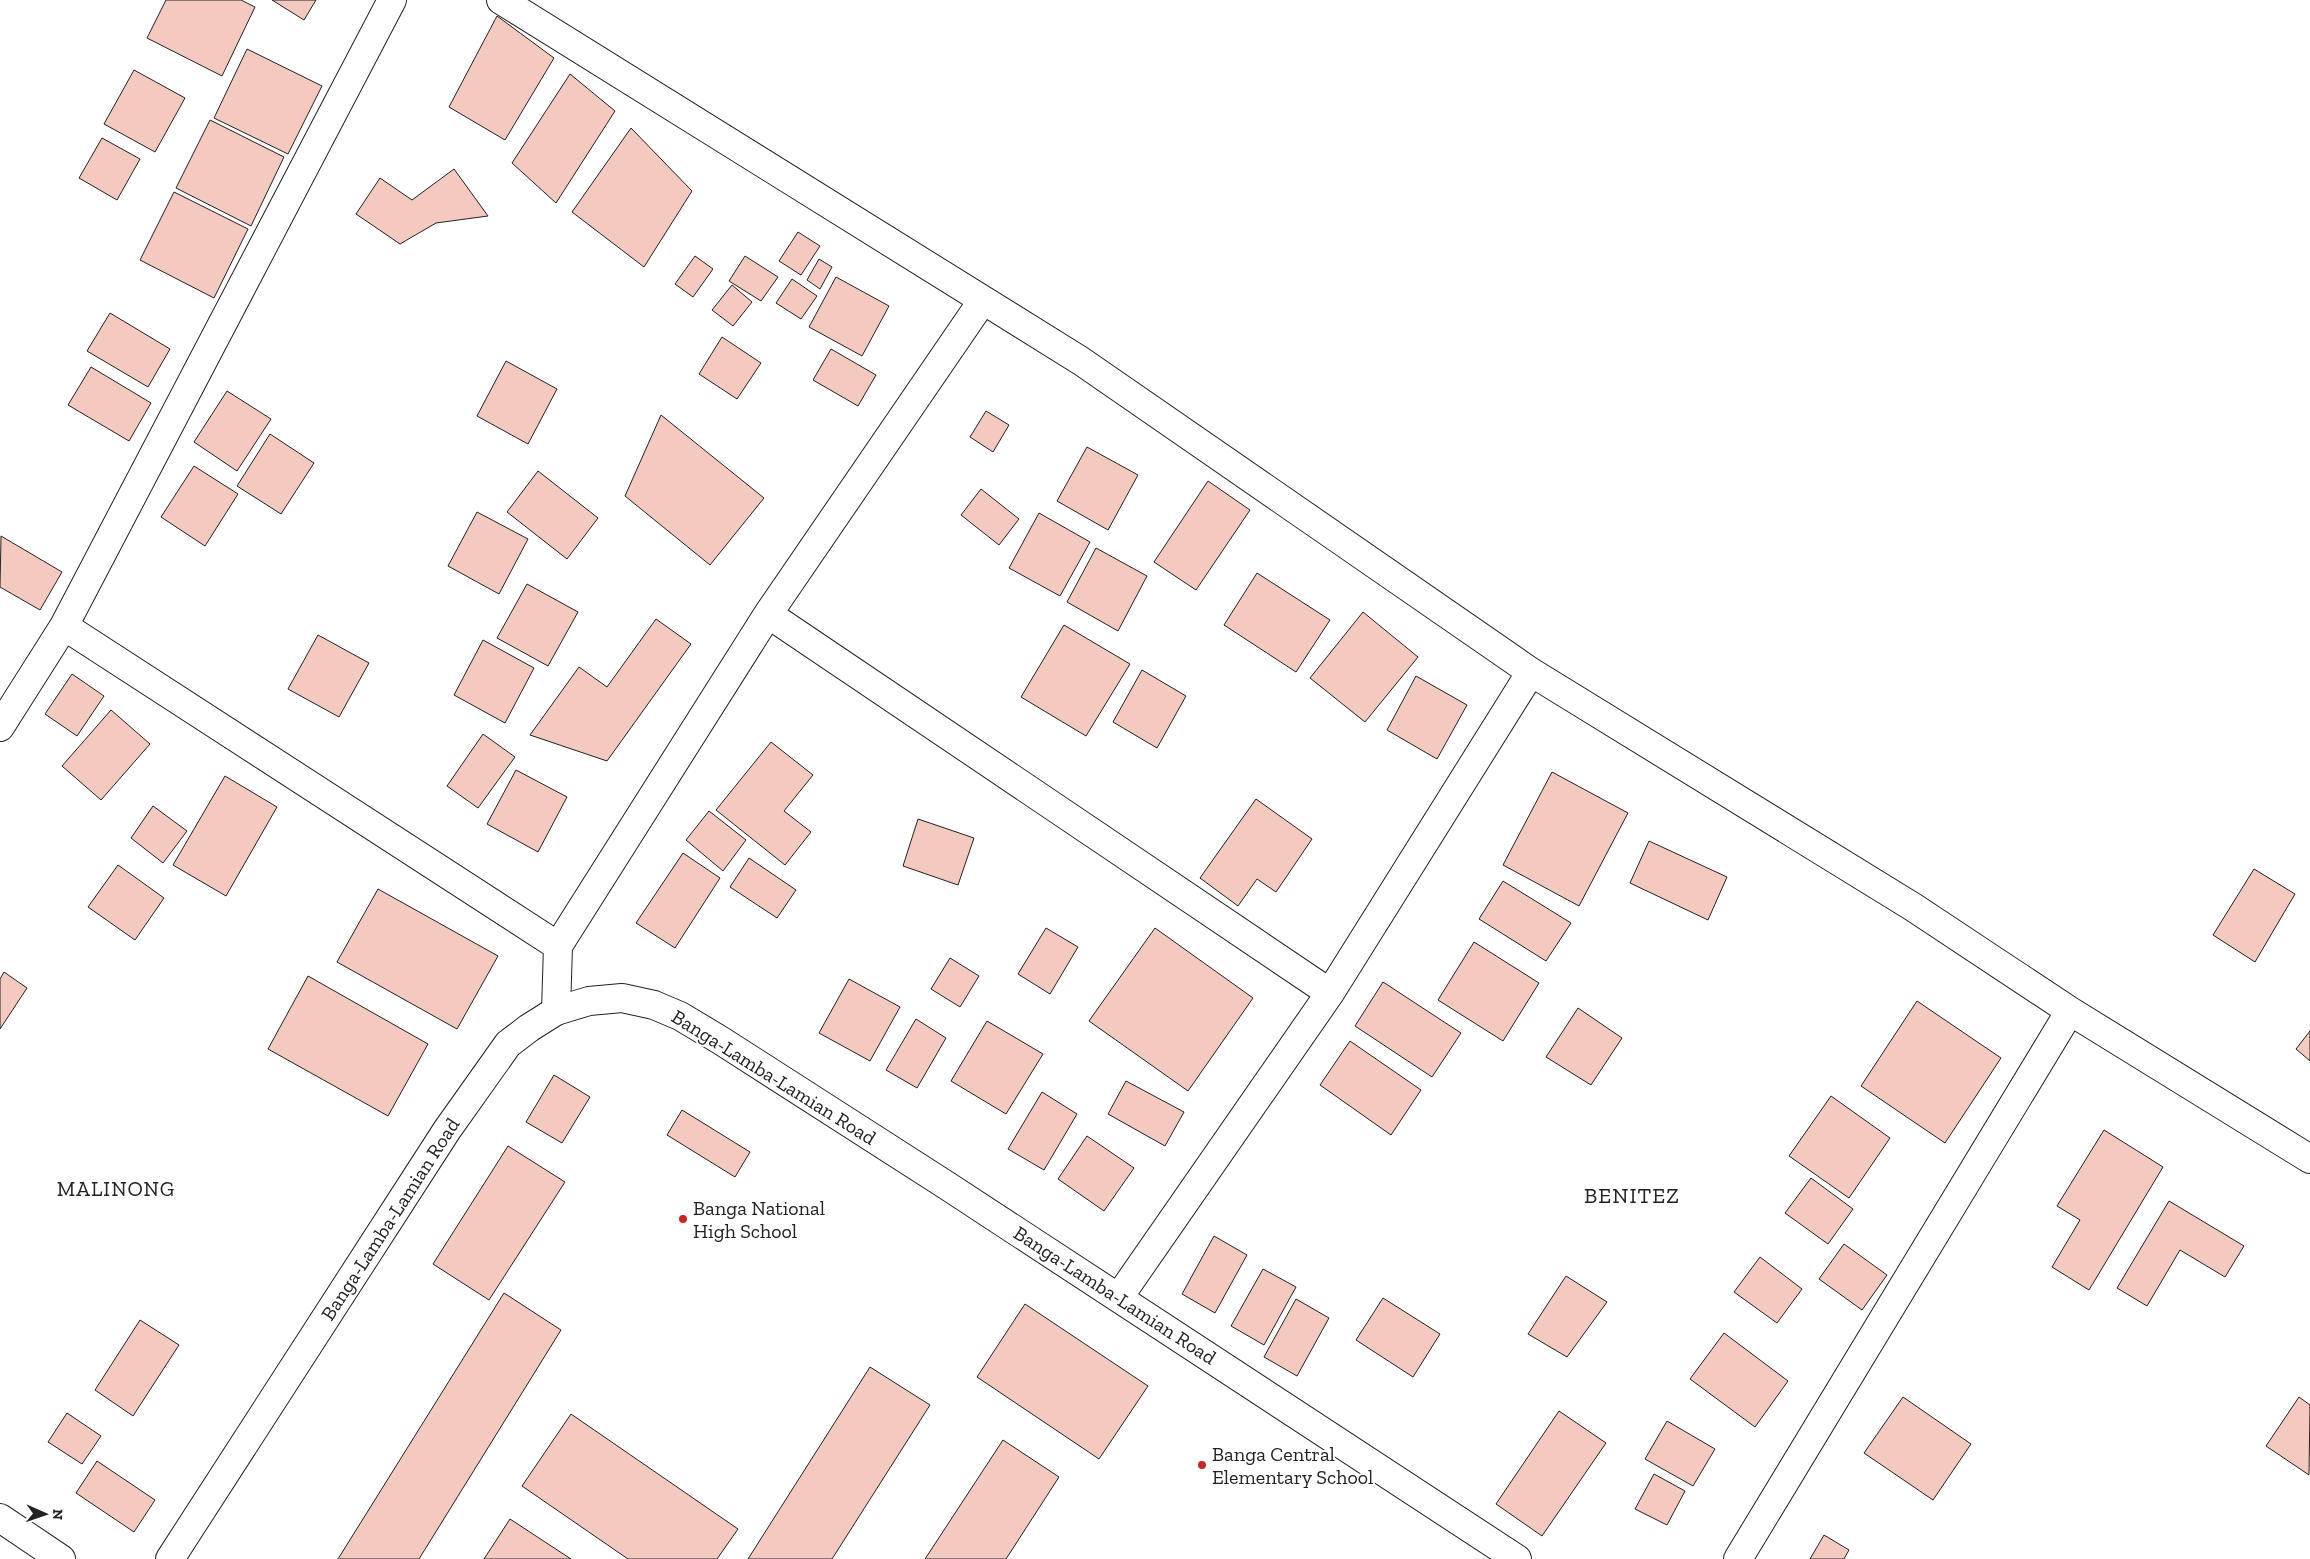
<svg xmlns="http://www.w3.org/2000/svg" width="2310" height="1559" font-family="'Zilla Slab',serif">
<rect width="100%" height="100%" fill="#fff"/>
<path fill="#f3c9c0" stroke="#222" d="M166,0H241L255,7L222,76L147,38Z
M272,0H316L304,20Z
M497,16L554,58L505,140L449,107Z
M247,49L322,86L288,154L214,118Z
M134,70L185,98L155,152L104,124Z
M570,74L615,111L556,203L512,163Z
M210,120L284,157L251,226L176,188Z
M631,128L692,191L644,267L572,212Z
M102,138L140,159L117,200L79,178Z
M454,169L488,216L436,223L400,244L356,214L380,178L412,200Z
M174,192L248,229L214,298L140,260Z
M798,232L820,246L801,275L779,261Z
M695,256L713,269L693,297L675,284Z
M745,256L778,277L761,301L729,281Z
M819,259L832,267L820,289L807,280Z
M836,277L889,306L862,356L809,327Z
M792,279L817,296L801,319L776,303Z
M732,285L752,302L733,326L712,310Z
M110,313L170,349L148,387L87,351Z
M722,337L761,363L737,399L699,374Z
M831,349L876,375L858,406L813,380Z
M506,361L557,389L528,444L477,416Z
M91,367L151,403L129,441L68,405Z
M227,391L271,419L237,471L194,442Z
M986,411L1009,425L993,452L970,437Z
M661,415L764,498L710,565L625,496Z
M270,434L314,463L281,514L237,486Z
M1087,447L1138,475L1108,530L1057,501Z
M194,466L238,494L205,546L161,517Z
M538,471L598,518L567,559L507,512Z
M1208,481L1250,510L1196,590L1154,562Z
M981,489L1019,519L999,545L961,515Z
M477,512L528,539L499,594L448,566Z
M1039,513L1090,542L1060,596L1009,568Z
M1,536L62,572L40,610L0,587Z
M1096,548L1147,576L1118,631L1067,602Z
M1257,573L1330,620L1296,672L1224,625Z
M527,584L578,612L548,666L497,638Z
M1363,612L1418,657L1365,722L1310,678Z
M656,619L691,644L607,761L530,735L579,667L607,687Z
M1064,625L1130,664L1086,736L1021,697Z
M318,635L369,663L339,717L288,689Z
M483,640L534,668L505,723L454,695Z
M1142,670L1186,696L1157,748L1113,722Z
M72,674L104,696L77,736L45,714Z
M1416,676L1467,705L1437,759L1387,730Z
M111,710L150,744L101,800L62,766Z
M483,734L515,757L478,808L447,786Z
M771,742L813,775L784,811L811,832L785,865L716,810Z
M516,770L567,797L538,852L487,824Z
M1552,772L1628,813L1579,906L1503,865Z
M225,776L277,807L226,896L173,865Z
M1256,799L1312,839L1276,892L1257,879L1238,906L1200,878Z
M153,806L187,831L163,863L131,838Z
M709,811L746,840L723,871L686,840Z
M918,819L974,838L958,885L903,866Z
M1649,841L1727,877L1708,920L1630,883Z
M683,853L720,878L675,948L636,923Z
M749,858L796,890L777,918L730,887Z
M118,865L164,898L135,940L88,907Z
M2254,869L2295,894L2255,962L2213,935Z
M1503,881L1571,923L1546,961L1479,919Z
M378,889L498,956L457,1029L337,962Z
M1046,928L1078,947L1050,994L1018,974Z
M1155,928L1253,998L1188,1091L1089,1021Z
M1474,942L1539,983L1503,1041L1438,1000Z
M950,958L979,976L960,1007L931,989Z
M4,972L27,988L0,1029V979Z
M308,976L428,1044L388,1116L268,1049Z
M849,979L900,1007L870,1061L819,1033Z
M1383,982L1461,1033L1432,1077L1355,1026Z
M1917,1001L2001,1058L1945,1143L1861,1086Z
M1578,1008L1622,1038L1591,1085L1546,1057Z
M916,1019L946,1038L917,1088L886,1070Z
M987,1021L1043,1054L1006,1114L951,1081Z
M2310,1031V1061L2296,1049Z
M1350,1041L1421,1090L1391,1135L1320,1085Z
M554,1075L590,1097L562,1143L526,1122Z
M1126,1081L1184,1112L1165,1146L1108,1114Z
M1042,1092L1077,1114L1044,1170L1008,1149Z
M1831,1096L1890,1138L1849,1198L1789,1156Z
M682,1110L750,1152L735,1177L667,1135Z
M2104,1130L2163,1167L2089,1290L2052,1267L2080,1220L2057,1206Z
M1087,1136L1134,1168L1104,1211L1058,1179Z
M508,1146L565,1182L489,1300L433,1264Z
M1811,1178L1853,1209L1828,1244L1785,1213Z
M2169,1201L2244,1246L2225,1277L2180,1250L2147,1306L2117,1288Z
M1214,1236L1247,1255L1215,1313L1182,1294Z
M1844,1244L1887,1275L1862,1310L1819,1279Z
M1760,1257L1802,1289L1777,1323L1734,1292Z
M1263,1269L1296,1287L1264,1345L1231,1326Z
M1566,1276L1607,1302L1567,1357L1528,1334Z
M504,1293L561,1330L419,1559H338Z
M1383,1298L1440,1334L1413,1377L1356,1340Z
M1296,1299L1329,1318L1297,1376L1264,1357Z
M1025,1304L1148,1386L1099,1459L977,1377Z
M140,1320L179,1345L133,1416L95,1390Z
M1724,1333L1788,1381L1755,1427L1690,1379Z
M870,1367L930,1405L832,1559H748Z
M1903,1397L1971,1444L1933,1500L1864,1453Z
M2299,1397L2310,1405L2309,1475L2266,1446Z
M1559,1411L1606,1443L1542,1536L1496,1504Z
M67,1413L101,1436L82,1464L48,1442Z
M571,1414L738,1529L717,1559H628L522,1486Z
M1667,1421L1715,1449L1693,1486L1645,1459Z
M1003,1440L1059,1477L1006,1559H925Z
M97,1461L155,1500L134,1532L76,1493Z
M1654,1474L1685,1491L1667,1525L1635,1509Z
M510,1519L571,1559H484Z
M1824,1535L1849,1550L1844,1559H1810Z"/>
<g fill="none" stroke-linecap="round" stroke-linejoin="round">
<g stroke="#222" stroke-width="30">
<path id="minor" d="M501,0L1081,361L1531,672L1913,907L2070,1011L2310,1159
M768,614L1330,993
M64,626L558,946
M0,727L64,626L392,0
M556,1011L558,946L768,614L983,300
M1119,1297L1330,993L1531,672
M0,1518L61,1559
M1738,1559L2070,1011"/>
</g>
<g stroke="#222" stroke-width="30">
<path id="major" d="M170,1559L447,1130L508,1044L529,1028L556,1011L589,1001L622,998L654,1005L680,1016L720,1040L946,1185L1517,1559"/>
</g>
<use href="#minor" stroke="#fff" stroke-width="28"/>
<use href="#major" stroke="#fff" stroke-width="28"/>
</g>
<g fill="#c62828" stroke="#fff" stroke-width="2">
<circle cx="683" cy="1219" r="5"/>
<circle cx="1202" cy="1465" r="5"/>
</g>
<g text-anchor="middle" stroke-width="4" stroke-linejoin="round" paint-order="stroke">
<g font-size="20" fill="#222" stroke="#fff">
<text transform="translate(774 1077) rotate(32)" y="7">Banga-Lamba-Lamian Road</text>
<text transform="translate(390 1219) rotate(-57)" y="7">Banga-Lamba-Lamian Road</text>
<text transform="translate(1115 1295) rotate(33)" y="7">Banga-Lamba-Lamian Road</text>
</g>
<g font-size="20" fill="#222" stroke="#fff" text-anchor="start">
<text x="693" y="1215">Banga National<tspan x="693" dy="23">High School</tspan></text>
<text x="1212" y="1461">Banga Central<tspan x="1212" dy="23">Elementary School</tspan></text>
</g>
<g font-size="21" letter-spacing="1" fill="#222" stroke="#fff">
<text x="116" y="1196">MALINONG</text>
</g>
<g font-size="22" letter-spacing="1" fill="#222" stroke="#fff">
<text x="1632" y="1203">BENITEZ</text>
</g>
</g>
<g transform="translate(45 1514) rotate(92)" stroke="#ffffff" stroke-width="4" paint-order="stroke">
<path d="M0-4L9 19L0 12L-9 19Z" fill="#222222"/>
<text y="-8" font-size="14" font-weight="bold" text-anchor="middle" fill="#222222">N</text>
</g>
</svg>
